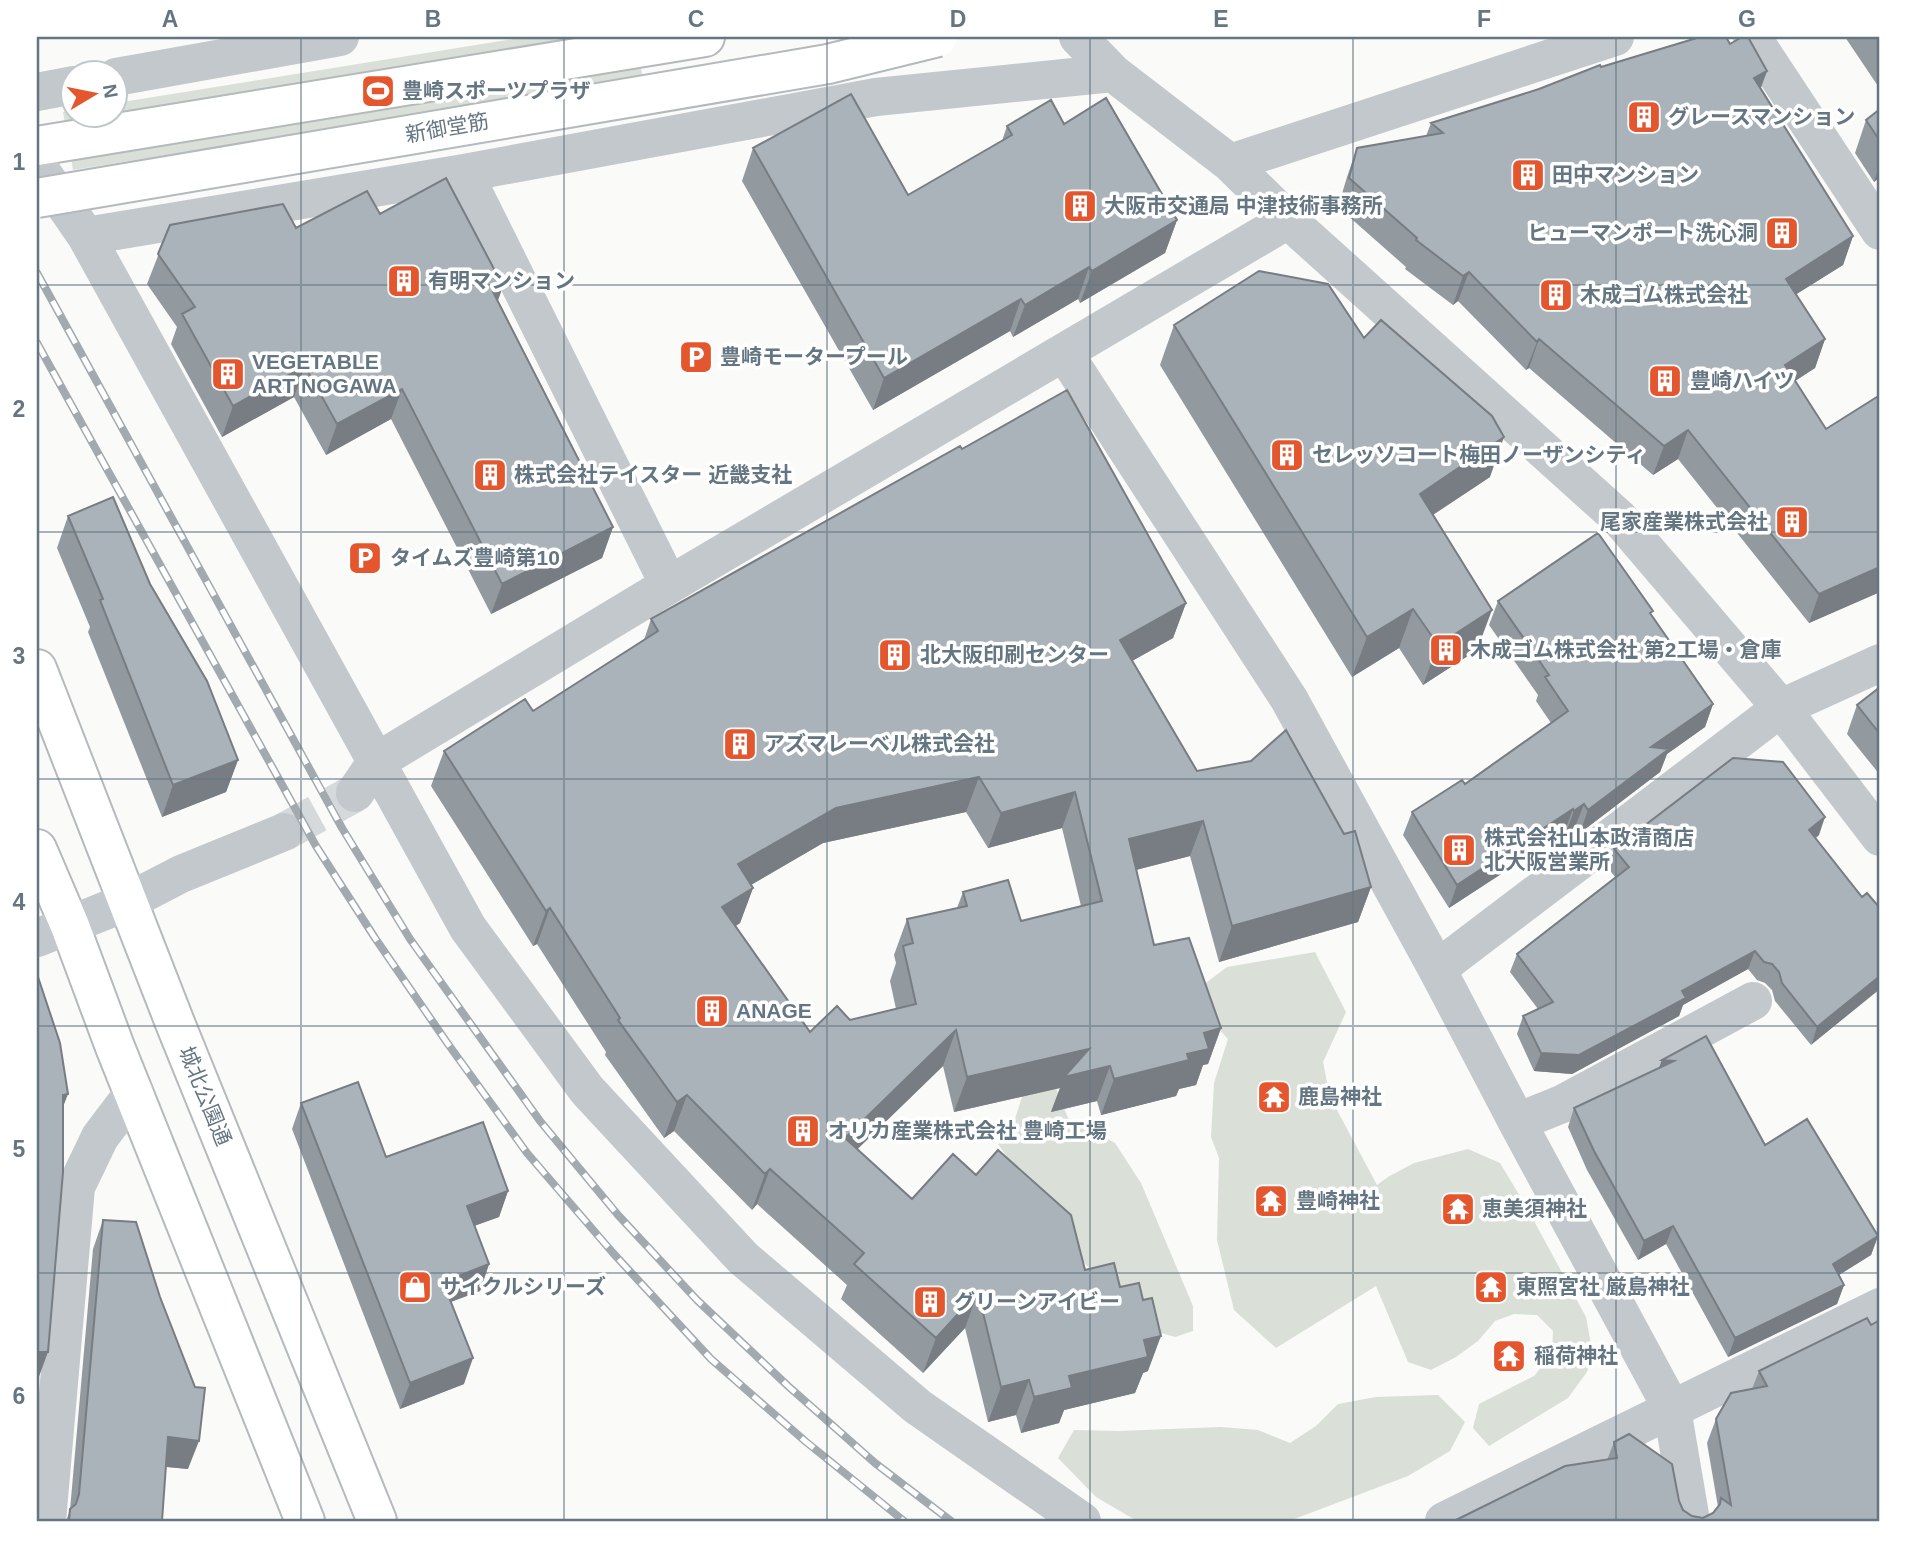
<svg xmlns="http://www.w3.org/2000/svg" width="1917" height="1558" font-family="Helvetica,'Noto Sans JP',sans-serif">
<rect width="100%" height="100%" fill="#fafaf8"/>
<path fill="#dadfd7" d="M526,37H635L643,79L73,170L63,112L73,110L74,116H116V103Z
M1315,952L1346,1012L1323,1062L1330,1097L1377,1185L1388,1177L1414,1163L1468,1149L1500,1163L1527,1208L1586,1317L1593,1355L1587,1372L1568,1398L1489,1446L1473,1428L1479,1404L1534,1376L1552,1354L1553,1331L1537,1315L1514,1314L1495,1321L1478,1341L1456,1357L1431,1370L1408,1362L1376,1286L1276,1348L1234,1310L1217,1240L1219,1158L1211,1137L1214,1083L1228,1039L1194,1002L1203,985L1227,967Z
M1052,1078L1068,1118L1115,1143L1141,1183L1193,1306V1331L1175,1337L1161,1333L1107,1287L1074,1252L998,1144L1014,1122L1024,1091Z
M1438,1395L1465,1422L1450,1451L1408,1476L1289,1521H1137L1096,1497L1058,1458L1074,1430L1119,1431L1221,1427L1258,1430L1290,1443L1316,1426L1338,1404L1376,1397Z"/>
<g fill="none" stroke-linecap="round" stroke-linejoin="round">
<path stroke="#d5d9db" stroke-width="38" stroke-dasharray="38 19" stroke-linecap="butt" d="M284,832L355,793"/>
<g stroke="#b5babe" stroke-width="42">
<path id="major" d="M37,669L175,1023L377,1521
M37,849L70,926L115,1047L305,1521"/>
</g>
<g stroke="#b4b9bd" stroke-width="42">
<path id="highway" d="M37,146L705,37"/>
</g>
<path stroke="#c3c8cc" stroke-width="38" d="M1078,37L1113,73L1230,163L1288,220L1619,518L1781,708L1880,837
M1752,37L1880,231
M116,77L340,37
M37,92L74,85
M1230,163L1615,37
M37,165L86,236L468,928L587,1090L743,1258L918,1407L1082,1521
M464,173L669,585
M86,236L464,173L876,97L1113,73
M1065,354L1289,699L1437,969L1517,1122L1672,1409L1691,1521
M355,793L376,762L669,585L1288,220
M37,938L127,902L181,874L284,832
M1437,969L1781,708L1880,663
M1517,1122L1562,1104L1753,1001
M47,1521L76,1187L100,1137L134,1092
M1444,1521L1880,1307"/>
<use href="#major" stroke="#fff" stroke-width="38"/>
<use href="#highway" stroke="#fff" stroke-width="38"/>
<g stroke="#a2aab0" stroke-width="8">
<path id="rail" d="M37,273L342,828L410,939L540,1121L618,1215L697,1300L788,1386L875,1463L951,1521
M37,343L316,846L375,938L448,1044L527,1153L613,1253L711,1359L805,1441L904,1521"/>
</g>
<use href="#rail" stroke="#fff" stroke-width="5" stroke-dasharray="16" stroke-linecap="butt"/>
<g stroke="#b4b9bd" stroke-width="42" stroke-linecap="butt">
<path id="highway-bridge" d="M37,198L828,64L938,37"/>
</g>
<use href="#highway-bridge" stroke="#fff" stroke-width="38"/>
</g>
<path fill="#929a9f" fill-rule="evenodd" d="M1845,37H1880V89Z
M1730,44L1767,71L1761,88L1853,236L1843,265L1796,294L1825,339L1815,368L1795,381L1880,592L1809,623L1678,459L1653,475L1529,368L1526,370L1458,301L1453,305L1405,269L1406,267L1338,207L1347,177L1357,148L1426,136L1431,123L1539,89L1601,67Z
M1880,109V177L1874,182L1855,153L1866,120Z
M1064,124L1177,220L1165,253L1080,303L1078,299L1013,337L1010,331L873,410L742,181L753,148L908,195L1002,141L1007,126Z
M380,214L503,286L498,300L613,527L602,558L491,614L391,419L326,455L294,397L222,437L171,344L177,327L147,284L170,225L296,228Z
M1174,325L1490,477L1433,515L1477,650L1423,685L1399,648L1352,677L1160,365Z
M962,449L1186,603L1173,638L1132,661L1197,771L1371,887L1358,922L1219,962L1190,856L1136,870L1154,945L1221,1028L1208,1064L1203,1065L1196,1085L1179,1089L1176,1096L1101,1115L1097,1101L1051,1112L1060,1088L954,1112L943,1066L857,1149L912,1199L976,1175L1085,1270L1120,1287L1148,1371L1143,1373L1135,1393L1064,1410L1059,1423L1021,1433L1016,1415L988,1422L965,1328L923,1373L841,1299L847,1285L757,1204L752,1210L674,1131L664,1138L605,1055L606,1052L537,944L533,946L431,786L444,751L533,711L644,640L651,619ZM966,812L988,848L1062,828L1081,906L1021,921L963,892L957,908L907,919L894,955L896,963L890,981L896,1009L850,1020L810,1032L736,926L740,923L753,888L751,885L823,843Z
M68,516L150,584L238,760L226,792L162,817L88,632L90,627L57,548Z
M1498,601L1651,615L1713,704L1705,727L1667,754L1660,772L1580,833L1575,827L1565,835L1564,833L1449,908L1403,835L1412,812L1465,784L1551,723L1536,701L1538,695L1489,625Z
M1880,687V775L1847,734L1857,705Z
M1819,835L1816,838L1862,897L1867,893L1811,1045L1775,1001L1772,990L1765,983L1757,980L1748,969L1683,1005L1679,1016L1572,1074L1534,1071L1517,1034L1523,1016L1538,1009L1510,972L1517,954L1616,878L1607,867L1614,849Z
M1662,1060L1878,1236L1871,1255L1839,1275L1844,1285L1837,1304L1728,1357L1666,1244L1638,1260L1587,1170L1568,1127L1574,1108L1659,1068Z
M301,1103L386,1157L508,1191L499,1217L474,1226L489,1264L480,1291L451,1302L464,1384L400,1409L292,1129Z
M103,1220L188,1469L166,1467L162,1521H66L70,1510L93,1249Z
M1871,1325L1880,1521H1454L1607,1460L1614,1442L1679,1501L1683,1510L1692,1516L1703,1518L1713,1513L1718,1507L1707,1443L1716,1419L1752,1389L1759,1371Z"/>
<path fill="#777d82" d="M1767,71L1756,100L1754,78Z
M1880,164V177L1874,182Z
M1177,220L1165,253L1080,303L1092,271Z
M1853,236L1843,265L1776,307L1786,279Z
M1089,267L1078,299L1013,337L1025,305Z
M1469,272L1458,301L1453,305L1463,276Z
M503,286L492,317L493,292Z
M1021,299L1010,331L873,410L884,378Z
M1539,339L1529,368L1526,370L1537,342Z
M1825,339L1815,368L1775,394L1785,365Z
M305,366L294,397L222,437L233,406Z
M402,389L391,419L326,455L337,424Z
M1688,430L1678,459L1653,475L1664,446Z
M1504,437L1490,477L1405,533L1420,494Z
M613,527L602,558L491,614L502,584Z
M1880,567V592L1809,623L1819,594Z
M1186,603L1173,638L1107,675L1120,640Z
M1413,609L1399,648L1352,677L1367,637Z
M1492,610L1477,650L1423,685L1438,645Z
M1713,704L1705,727L1667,754L1660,772L1580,833L1588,810L1651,747Z
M238,760L226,792L162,817L173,785Z
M979,777L966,812L823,843L725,900L738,864L836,808Z
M1075,792L1062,828L988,848L1001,813Z
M1584,804L1575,827L1565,835L1574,811Z
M1573,809L1564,833L1449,908L1457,885Z
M1825,817L1819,835L1802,848L1809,830Z
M1203,821L1190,856L1116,875L1129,839Z
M1371,887L1358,922L1219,962L1232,926Z
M753,888L740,923L709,942L722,907Z
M550,908L537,944L533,946L546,911Z
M1755,951L1748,969L1683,1005L1679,1016L1572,1074L1534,1071L1541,1053L1682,991Z
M1880,976V989L1811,1045L1817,1027Z
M1221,1028L1208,1064L1203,1065L1196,1085L1179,1089L1176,1096L1101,1115L1114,1079L1187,1054L1204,1033Z
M956,1030L943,1066L832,1174L845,1138Z
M1089,1049L1110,1066L1097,1101L1051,1112L1060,1088L954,1112L967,1077Z
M1662,1060L1674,1061L1655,1079Z
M68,1094L57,1123L63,1095Z
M687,1095L674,1131L664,1138L677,1102Z
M770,1169L757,1204L752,1210L765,1174Z
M508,1191L499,1217L457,1232L467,1206Z
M1673,1226L1666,1244L1638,1260L1644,1241Z
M1878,1236L1871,1255L1826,1283L1833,1264Z
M489,1264L480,1291L434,1308L443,1282Z
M1844,1285L1837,1304L1728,1357L1735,1338Z
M978,1292L965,1328L923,1373L936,1338Z
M1161,1336L1148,1371L1143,1373L1135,1393L1064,1410L1059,1423L1021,1433L1034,1397L1069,1376L1144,1340Z
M37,1352H48L37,1382Z
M473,1358L464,1384L400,1409L410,1383Z
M1029,1380L1016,1415L988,1422L1001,1387Z
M168,1437L199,1441L188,1469L158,1466Z"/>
<path fill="#aab3b9" stroke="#777d82" stroke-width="2" fill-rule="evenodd" d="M1700,37H1726L1730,44L1742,37H1748L1767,71L1754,78L1853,236L1786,279L1825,339L1785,365L1826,429L1880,395V567L1819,594L1688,430L1664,446L1539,339L1537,342L1469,272L1463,276L1416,240L1417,238L1349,178L1357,148L1443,133L1431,123L1539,89L1600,65L1601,67Z
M851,94L908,195L1012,135L1007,126L1051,100L1064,124L1106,98L1177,220L1092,271L1089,267L1025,305L1021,299L884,378L753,148Z
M1880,109V141L1866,120Z
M446,178L503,286L493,292L613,527L502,584L402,389L337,424L305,366L233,406L182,314L195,307L158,254L170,225L283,204L296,228L367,191L380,214Z
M1259,271L1328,284L1364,338L1381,320L1492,416L1504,437L1420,494L1492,610L1438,645L1413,609L1367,637L1174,325Z
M1067,390L1186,603L1120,640L1197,771L1251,761L1286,730L1344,834L1355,831L1371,887L1232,926L1203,821L1129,839L1154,945L1189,938L1221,1028L1204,1033L1209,1049L1187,1054L1189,1060L1114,1079L1110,1066L1064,1077L1089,1049L967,1077L956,1030L845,1138L912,1199L953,1154L976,1175L998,1150L1071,1215L1085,1270L1114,1263L1120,1287L1139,1283L1143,1300L1152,1298L1161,1336L1144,1340L1148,1357L1069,1376L1072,1388L1034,1397L1029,1380L1001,1387L978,1292L936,1338L854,1264L864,1253L770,1169L765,1174L687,1095L677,1102L618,1020L620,1018L550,908L546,911L444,751L525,699L533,711L658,631L651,619L960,446L962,449ZM979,777L1001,813L1075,792L1102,901L1021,921L1008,880L963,892L967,906L907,919L913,943L903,946L916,1004L850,1020L837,1006L810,1032L722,907L753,888L738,864L836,808Z
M113,497L150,584L207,681L238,760L173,785L100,600L103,599L68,516Z
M1598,533L1653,611L1650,613L1713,704L1651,747L1669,749L1588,810L1584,804L1574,811L1573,809L1457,885L1412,812L1462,780L1465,784L1568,711L1545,677L1549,675L1498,601Z
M1880,687V734L1857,705Z
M1733,758L1783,762L1825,817L1809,830L1862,897L1867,893L1880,908V976L1817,1027L1782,983L1779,972L1772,964L1764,962L1755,951L1682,991L1686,998L1579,1055L1541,1053L1523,1016L1553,1002L1517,954L1629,867L1614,849Z
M37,974L60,1043L68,1094L63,1095V1172L48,1352H37Z
M1706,1036L1765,1145L1807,1119L1878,1236L1833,1264L1844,1285L1735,1338L1673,1226L1644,1241L1594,1151L1574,1108L1674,1061L1662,1060Z
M358,1082L386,1157L483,1122L508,1191L467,1206L489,1264L443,1282L473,1358L410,1383L301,1103Z
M103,1220L136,1222L160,1297L195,1387L205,1388L199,1441L168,1437L162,1521H69L70,1509L76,1504L79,1494Z
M1867,1318L1871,1325L1880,1320V1521H1454L1565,1466L1617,1458L1614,1442L1629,1434L1672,1464L1679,1501L1683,1510L1692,1516L1703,1518L1713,1513L1720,1504L1721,1498L1731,1505L1716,1419L1731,1393L1767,1386L1759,1371Z"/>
<path fill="none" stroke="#657683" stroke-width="2" stroke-opacity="0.55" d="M301,37V1521M564,37V1521M827,37V1521M1090,37V1521M1353,37V1521M1616,37V1521M37,285H1880M37,532H1880M37,779H1880M37,1026H1880M37,1273H1880"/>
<defs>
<g id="stadium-square" transform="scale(1.75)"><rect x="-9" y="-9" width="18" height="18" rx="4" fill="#e4572e" stroke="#fff"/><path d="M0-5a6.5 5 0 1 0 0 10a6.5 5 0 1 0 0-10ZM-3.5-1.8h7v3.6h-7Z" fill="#fff"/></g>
<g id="building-square" transform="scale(1.75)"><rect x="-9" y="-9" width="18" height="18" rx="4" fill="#e4572e" stroke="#fff"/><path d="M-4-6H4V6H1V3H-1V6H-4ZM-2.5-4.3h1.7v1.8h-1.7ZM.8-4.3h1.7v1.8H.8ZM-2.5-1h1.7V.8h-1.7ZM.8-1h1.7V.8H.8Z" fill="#fff"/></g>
<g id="parking-square" transform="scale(1.75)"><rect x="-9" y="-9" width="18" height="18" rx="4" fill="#e4572e" stroke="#fff"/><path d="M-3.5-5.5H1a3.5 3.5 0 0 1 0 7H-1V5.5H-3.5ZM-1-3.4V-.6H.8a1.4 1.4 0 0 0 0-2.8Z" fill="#fff"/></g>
<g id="temple-square" transform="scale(1.75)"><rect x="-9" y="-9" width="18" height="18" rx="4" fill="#e4572e" stroke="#fff"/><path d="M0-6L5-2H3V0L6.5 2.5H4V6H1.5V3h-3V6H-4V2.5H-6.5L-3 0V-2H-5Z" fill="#fff"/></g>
<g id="shop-square" transform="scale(1.75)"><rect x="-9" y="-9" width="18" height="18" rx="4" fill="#e4572e" stroke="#fff"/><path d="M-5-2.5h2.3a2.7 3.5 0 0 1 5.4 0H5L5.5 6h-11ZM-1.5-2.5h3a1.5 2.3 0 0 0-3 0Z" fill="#fff"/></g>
</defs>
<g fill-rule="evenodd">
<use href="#stadium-square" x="378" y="91"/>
<use href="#building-square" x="1644" y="117"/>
<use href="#building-square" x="1528" y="175"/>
<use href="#building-square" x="1080" y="206"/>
<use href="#building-square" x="1782" y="233"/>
<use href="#building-square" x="404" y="281"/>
<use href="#building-square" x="1556" y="295"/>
<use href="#parking-square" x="696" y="357"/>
<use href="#building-square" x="228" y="374"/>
<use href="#building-square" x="1665" y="381"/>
<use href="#building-square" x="1287" y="455"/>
<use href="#building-square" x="490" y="475"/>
<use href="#building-square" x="1792" y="522"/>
<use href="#parking-square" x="365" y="558"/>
<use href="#building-square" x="1446" y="650"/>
<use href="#building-square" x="895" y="655"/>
<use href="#building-square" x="740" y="744"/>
<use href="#building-square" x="1459" y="850"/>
<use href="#building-square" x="712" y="1011"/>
<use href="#temple-square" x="1274" y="1097"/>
<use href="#building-square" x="803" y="1131"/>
<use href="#temple-square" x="1271" y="1201"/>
<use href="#temple-square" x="1458" y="1209"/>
<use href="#shop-square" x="415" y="1287"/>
<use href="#temple-square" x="1491" y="1287"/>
<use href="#building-square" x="930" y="1302"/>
<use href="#temple-square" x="1509" y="1356"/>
</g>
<g text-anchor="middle" stroke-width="7" stroke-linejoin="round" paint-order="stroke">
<g font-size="21" font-weight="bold" fill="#657683" stroke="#fff" text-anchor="start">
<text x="402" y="98">豊崎スポーツプラザ</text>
<text x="1668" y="124">グレースマンション</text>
<text x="1552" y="182">田中マンション</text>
<text x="1104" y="213">大阪市交通局 中津技術事務所</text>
<text x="1758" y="240" text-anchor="end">ヒューマンポート洗心洞</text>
<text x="428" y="288">有明マンション</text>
<text x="1580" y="302">木成ゴム株式会社</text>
<text x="720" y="364">豊崎モータープール</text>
<text x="252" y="369">VEGETABLE<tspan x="252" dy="24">ART NOGAWA</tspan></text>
<text x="1690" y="388">豊崎ハイツ</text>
<text x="1312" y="462">セレッソコート梅田ノーザンシティ</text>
<text x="514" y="482">株式会社テイスター 近畿支社</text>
<text x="1768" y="529" text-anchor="end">尾家産業株式会社</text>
<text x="390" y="565">タイムズ豊崎第10</text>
<text x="1470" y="657">木成ゴム株式会社 第2工場・倉庫</text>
<text x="920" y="662">北大阪印刷センター</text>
<text x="764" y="751">アズマレーベル株式会社</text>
<text x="1484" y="845">株式会社山本政清商店<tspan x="1484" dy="24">北大阪営業所</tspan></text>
<text x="736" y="1018">ANAGE</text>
<text x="1298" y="1104">鹿島神社</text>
<text x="828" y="1138">オリカ産業株式会社 豊崎工場</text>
<text x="1296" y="1208">豊崎神社</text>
<text x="1482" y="1216">恵美須神社</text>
<text x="440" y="1294">サイクルシリーズ</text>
<text x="1516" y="1294">東照宮社 厳島神社</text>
<text x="954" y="1309">グリーンアイビー</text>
<text x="1534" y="1363">稲荷神社</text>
</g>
<g font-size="21" fill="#657683" stroke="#fff">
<text transform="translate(447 128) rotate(-10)" y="7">新御堂筋</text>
<text transform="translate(205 1096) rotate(68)" y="7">城北公園通</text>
</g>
</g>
<rect width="1917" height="1558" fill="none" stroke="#ffffff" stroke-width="77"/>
<g transform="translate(94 94) rotate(80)"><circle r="33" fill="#ffffff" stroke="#c1c8cd" stroke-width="2"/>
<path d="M0-5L12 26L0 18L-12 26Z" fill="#e4572e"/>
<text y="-10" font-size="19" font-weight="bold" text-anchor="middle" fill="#657683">N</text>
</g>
<rect x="38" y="38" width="1840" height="1482" fill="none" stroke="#657683" stroke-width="2.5"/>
<g font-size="23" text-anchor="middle" font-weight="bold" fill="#657683">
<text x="170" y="27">A</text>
<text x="433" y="27">B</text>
<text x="696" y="27">C</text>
<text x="958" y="27">D</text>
<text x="1221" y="27">E</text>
<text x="1484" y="27">F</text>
<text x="1747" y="27">G</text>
<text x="19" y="170">1</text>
<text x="19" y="417">2</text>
<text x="19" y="664">3</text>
<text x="19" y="910">4</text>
<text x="19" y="1157">5</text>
<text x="19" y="1404">6</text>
</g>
</svg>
